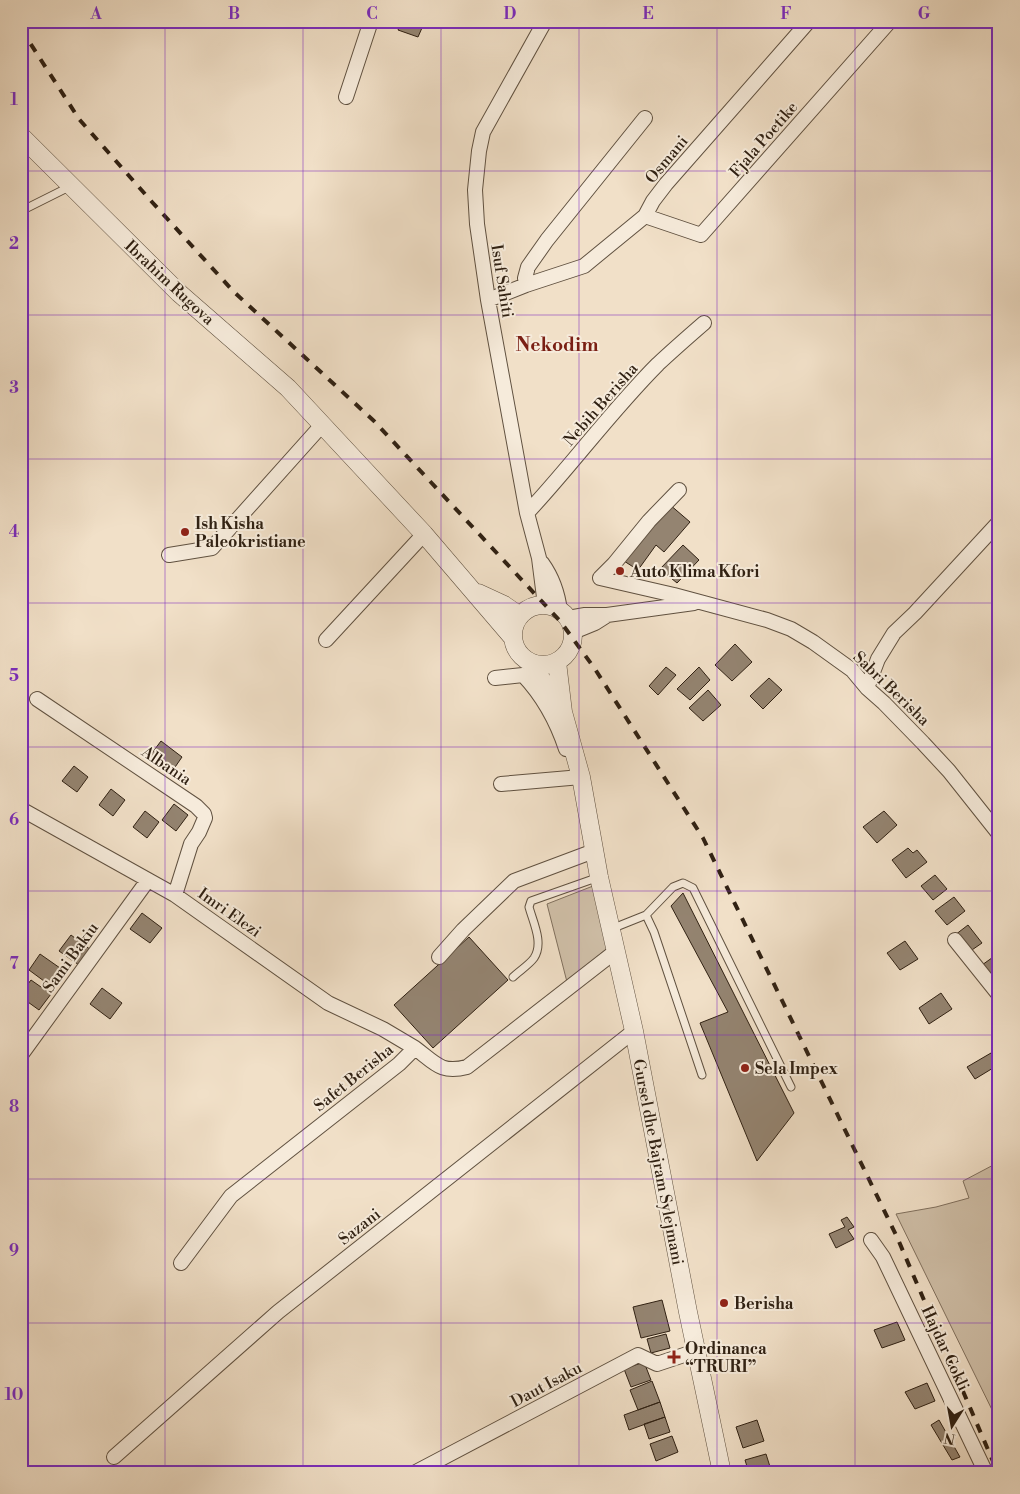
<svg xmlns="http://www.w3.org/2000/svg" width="1020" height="1494" font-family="'Libre Bodoni',serif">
<rect width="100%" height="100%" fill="#f1e0c8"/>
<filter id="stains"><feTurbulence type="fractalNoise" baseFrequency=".004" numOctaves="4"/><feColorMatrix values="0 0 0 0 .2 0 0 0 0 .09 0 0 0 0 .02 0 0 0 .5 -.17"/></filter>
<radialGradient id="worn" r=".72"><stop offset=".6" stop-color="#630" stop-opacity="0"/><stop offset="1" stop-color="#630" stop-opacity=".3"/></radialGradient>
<path fill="#d0c0a9" stroke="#80705e" d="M593,886L611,945L567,982L547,904Z
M999,1162V1424L896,1214L936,1207L969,1198L963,1181Z"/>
<path fill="#948471" stroke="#302113" d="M402,21H425L418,37L398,30Z
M669,504L690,522L664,552L656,545L638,570L624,561Z
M683,545L699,560L677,583L660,569Z
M735,644L752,662L732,681L715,665Z
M666,667L676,675L658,695L649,686Z
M699,667L710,680L690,700L677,689Z
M769,678L782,690L763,709L750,696Z
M708,690L721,705L703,721L689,708Z
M161,741L182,757L171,773L149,757Z
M74,766L88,777L77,792L62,781Z
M111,789L125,800L113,816L99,805Z
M174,804L188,815L176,831L162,820Z
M145,811L159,822L147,838L133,827Z
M884,811L897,825L877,843L863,827Z
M908,848L913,853L917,850L927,862L906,878L892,860Z
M935,875L947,889L933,900L921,886Z
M683,893L794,1113L757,1161L700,1023L728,1012L671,906Z
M954,897L965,911L947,925L935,911Z
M142,913L162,928L150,943L130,929Z
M968,925L982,943L969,952L955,935Z
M71,935L91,950L79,965L59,951Z
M469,937L508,980L433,1048L394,1005Z
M905,941L918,959L900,970L887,953Z
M40,954L60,968L48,984L29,970Z
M996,955L999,958V981L996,983L982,965Z
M31,980L51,994L39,1010L21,997V993Z
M102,988L122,1003L110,1019L90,1004Z
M941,993L952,1009L929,1024L919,1008Z
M991,1053L998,1065L975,1079L967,1067Z
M999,1116V1131L993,1118Z
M847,1217L854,1227L848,1230L854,1239L836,1248L829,1234L845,1227L841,1220Z
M662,1300L670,1331L641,1338L633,1307Z
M897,1322L905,1340L882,1348L874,1330Z
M666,1334L670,1348L651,1353L647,1339Z
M644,1362L651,1380L631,1387L624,1369Z
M652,1381L660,1402L638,1410L630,1390Z
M927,1383L935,1401L915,1409L905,1392Z
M660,1402L665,1417L629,1430L624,1415Z
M665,1417L670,1432L649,1439L644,1424Z
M757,1420L764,1441L743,1448L736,1427Z
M939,1420L960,1457L952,1460L931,1425Z
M672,1436L678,1452L656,1461L650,1444Z
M766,1454L772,1473H749L745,1460Z
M362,1468L366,1473H355Z"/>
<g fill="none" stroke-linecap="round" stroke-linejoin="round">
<g stroke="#605140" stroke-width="9">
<path id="service" d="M21,211L71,186
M646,915L654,932L702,1075
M611,929L646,915L673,887L683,883L693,888L791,1087
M513,977C519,971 529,965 534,958C544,943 533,922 529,907L531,901L599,877"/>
</g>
<g stroke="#605140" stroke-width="16">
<path id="minor" d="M545,21L483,132L479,151L475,190L477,224L488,300L527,513L539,558L545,605
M346,97L371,21
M645,216L701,235L890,21
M526,285L525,278L528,267L547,240L645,118
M488,300L526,285L584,266L645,216L653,201L666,184L809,21
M527,513C572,465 611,411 658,364C673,350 689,336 704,323
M169,555L212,548L322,425
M542,563C552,577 558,594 560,611
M600,578L674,595L767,620L791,629L813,642L852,670L867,688L884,703L923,743L949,771L999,834
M600,578L614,564L649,521L679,490
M568,618L585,615H607L694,603
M573,632L595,623L606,616
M326,640L424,534
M495,678L523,675C542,695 557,722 566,749
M867,688L878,659L894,633L915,613L999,522
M37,699L196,806L204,814L205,818L199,832L191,844L175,895
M501,784L581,777
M21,809L175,895L328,1003L383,1029L415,1048
M955,940L999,995
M439,957L463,930L514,881L594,851
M21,1055L148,880
M871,1240L883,1257L986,1473
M181,1263L231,1196L399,1064L415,1048C435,1063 441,1074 467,1067L616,951
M114,1457L278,1312L634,1031
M414,1473L638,1355L657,1364L696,1351"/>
</g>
<g stroke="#605140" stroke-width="19">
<path id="tertiary" d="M21,136L179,293L288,388L424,534L513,638
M478,593L504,605L520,616
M513 635a30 30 0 1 1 60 0a30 30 0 1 1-60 0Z
M557,662L563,712L581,777L599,877L634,1031L688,1312L722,1473
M533,663L550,696L561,709"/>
</g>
<use href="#service" stroke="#f6ebdb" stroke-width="7"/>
<use href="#minor" stroke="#f6ebdb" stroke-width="14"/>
<use href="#tertiary" stroke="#f6ebdb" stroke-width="18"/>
<path stroke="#302113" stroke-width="4" stroke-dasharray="9 9" stroke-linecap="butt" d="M21,29L79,119L152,202L234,292L374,421L560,621L595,669L703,838L897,1237L998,1473"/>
</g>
<path fill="none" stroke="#7b2cbf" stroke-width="1" stroke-opacity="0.55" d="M165,21V1473M303,21V1473M441,21V1473M579,21V1473M717,21V1473M855,21V1473M21,171H999M21,315H999M21,459H999M21,603H999M21,747H999M21,891H999M21,1035H999M21,1179H999M21,1323H999"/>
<g fill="#8f2418" stroke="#f6ebdb" stroke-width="2">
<circle cx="185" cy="532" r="5"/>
<circle cx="620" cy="571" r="5"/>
<circle cx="745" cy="1068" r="5"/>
<circle cx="724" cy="1303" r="5"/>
<path d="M671.5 1349.5h5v5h5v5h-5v5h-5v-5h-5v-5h5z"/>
</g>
<g text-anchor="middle" stroke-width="4" stroke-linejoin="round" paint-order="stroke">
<g font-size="16" fill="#302113" stroke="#f6ebdb">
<text transform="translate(763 139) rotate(-49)" y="6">Fjala Poetike</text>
<text transform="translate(666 159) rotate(-50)" y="6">Osmani</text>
<text transform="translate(503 281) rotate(81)" y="6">Isuf Sahiti</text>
<text transform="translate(170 282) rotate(43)" y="6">Ibrahim Rugova</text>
<text transform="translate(600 404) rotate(-49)" y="6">Nebih Berisha</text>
<text transform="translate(892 688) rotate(44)" y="6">Sabri Berisha</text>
<text transform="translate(167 765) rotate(34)" y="6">Albania</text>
<text transform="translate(230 912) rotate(35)" y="6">Imri Elezi</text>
<text transform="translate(70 957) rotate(-54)" y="6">Sami Bakiu</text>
<text transform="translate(353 1077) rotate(-39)" y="6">Safet Berisha</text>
<text transform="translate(659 1162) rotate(79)" y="6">Gursel dhe Bajram Sylejmani</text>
<text transform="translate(359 1226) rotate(-38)" y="6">Sazani</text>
<text transform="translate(946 1348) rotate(65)" y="6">Hajdar Cokli</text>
<text transform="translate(546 1384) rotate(-28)" y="6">Daut Isaku</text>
</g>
<g font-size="16" font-weight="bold" fill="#302113" stroke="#f6ebdb" text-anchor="start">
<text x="195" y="529">Ish Kisha<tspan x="195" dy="18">Paleokristiane</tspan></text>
<text x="630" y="577">Auto Klima Kfori</text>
<text x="755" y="1074">Sela Impex</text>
<text x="734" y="1309">Berisha</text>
<text x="685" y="1354">Ordinanca<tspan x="685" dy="18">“TRURI”</tspan></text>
</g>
<g font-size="19" font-weight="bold" fill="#7a1f14" stroke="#f6ebdb">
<text x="557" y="351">Nekodim</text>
</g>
</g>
<rect width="1020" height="1494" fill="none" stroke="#f1e0c8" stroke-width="55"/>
<g transform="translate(952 1426) rotate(191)" stroke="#f6ebdb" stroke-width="4" paint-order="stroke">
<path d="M0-4L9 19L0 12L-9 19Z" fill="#302113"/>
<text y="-8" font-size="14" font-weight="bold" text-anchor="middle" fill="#302113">N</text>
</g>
<rect x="28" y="28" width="964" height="1438" fill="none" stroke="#7b2cbf" stroke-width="2"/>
<g font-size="16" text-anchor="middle" font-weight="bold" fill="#7b2cbf">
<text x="96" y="19">A</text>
<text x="234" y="19">B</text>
<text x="372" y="19">C</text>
<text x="510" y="19">D</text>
<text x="648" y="19">E</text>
<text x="786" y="19">F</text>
<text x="924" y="19">G</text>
<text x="14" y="105">1</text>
<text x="14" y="249">2</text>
<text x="14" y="393">3</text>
<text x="14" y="537">4</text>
<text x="14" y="681">5</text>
<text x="14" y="825">6</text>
<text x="14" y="969">7</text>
<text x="14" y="1112">8</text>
<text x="14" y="1256">9</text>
<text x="14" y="1400">10</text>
</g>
<rect width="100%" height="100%" filter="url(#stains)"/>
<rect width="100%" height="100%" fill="url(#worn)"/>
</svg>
